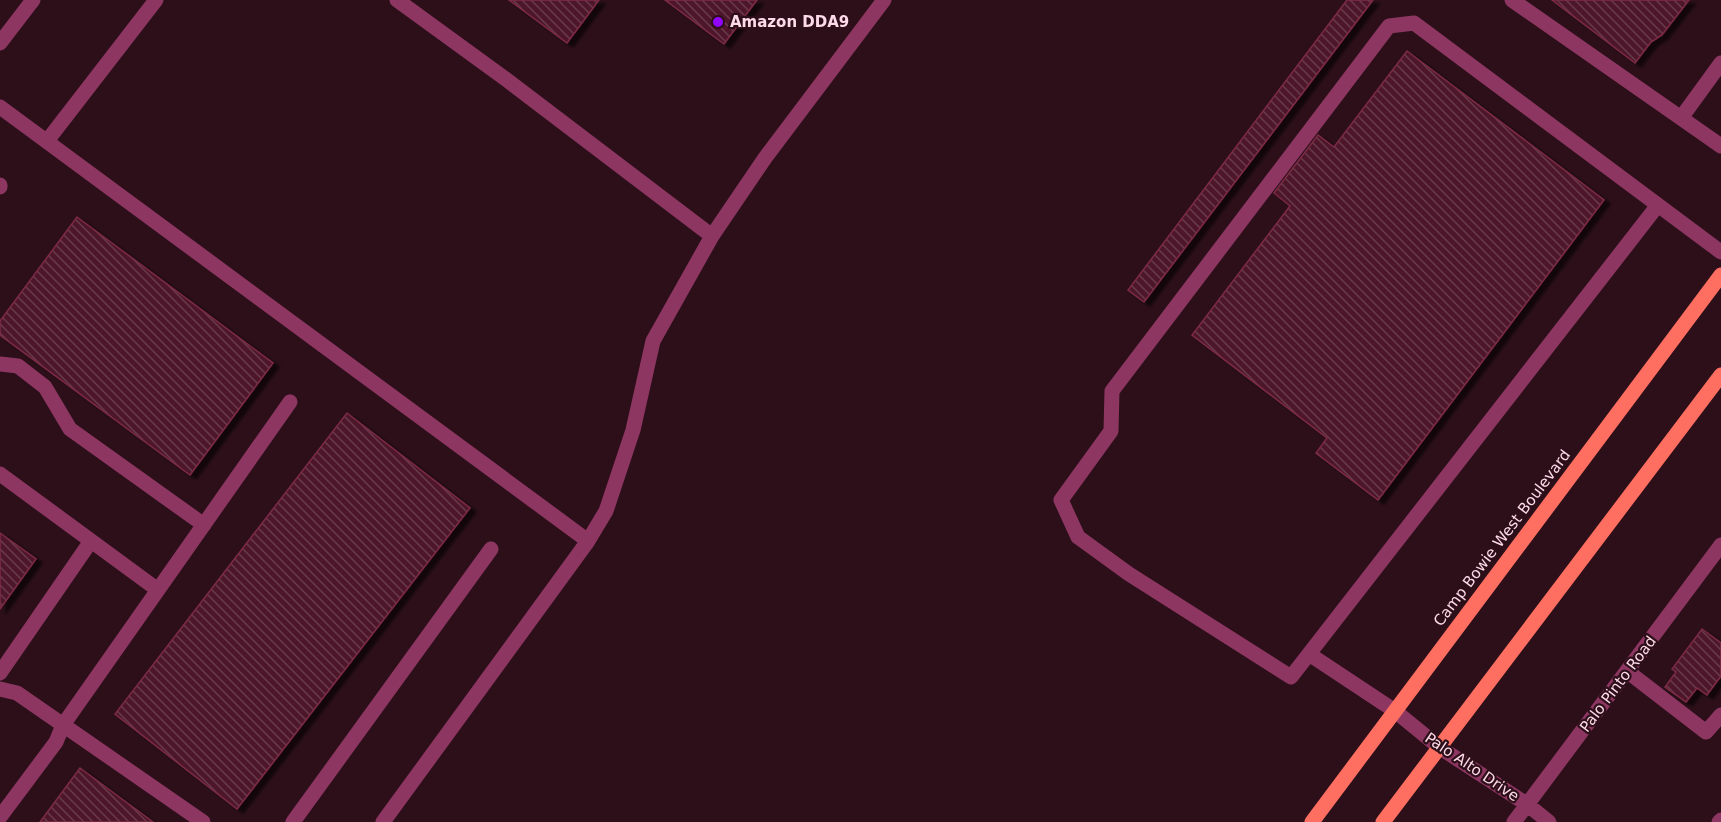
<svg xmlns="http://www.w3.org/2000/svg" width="1721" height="822" font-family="'DejaVu Sans',sans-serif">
<defs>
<pattern id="building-back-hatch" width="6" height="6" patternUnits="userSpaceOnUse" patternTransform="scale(1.5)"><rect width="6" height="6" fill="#4e192b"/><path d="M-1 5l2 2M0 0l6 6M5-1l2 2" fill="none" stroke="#693a4a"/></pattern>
<filter id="shadow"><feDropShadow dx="6" dy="4" stdDeviation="1.5" flood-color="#0009"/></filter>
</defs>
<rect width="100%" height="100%" fill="#2c0f19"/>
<path fill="url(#building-back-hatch)" stroke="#7c2a45" stroke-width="1.5" filter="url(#shadow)" d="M509,0H599L567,43Z
M665,0H757L724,44Z
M1347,0H1373L1144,302L1128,290Z
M1552,0H1689L1662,35L1651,42L1635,63Z
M1407,51L1604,200L1378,500L1316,453L1327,438L1192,335L1290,206L1274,193L1318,135L1334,147Z
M77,217L273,363L190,475L0,335V321Z
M347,413L470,508L237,809L115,714Z
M0,533L36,559L0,609Z
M1702,629L1721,643V676L1707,695L1697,688L1686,702L1665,687L1676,672L1672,669Z
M80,768L153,822H40Z"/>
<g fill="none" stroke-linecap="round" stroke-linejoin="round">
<path stroke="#8e3662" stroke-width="15" d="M397,0L507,80L712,236
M1512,0L1721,146
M0,43L33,0
M0,107L588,541
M1681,118L1721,63
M47,141L156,0
M0,185V187
M1658,205L1291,677L1129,574L1078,537L1061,500L1111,431L1112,391L1389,26L1414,23L1721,252
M0,364L18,366L45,387L70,429L204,525
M0,474L158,590
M1309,654L1395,711L1439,747L1528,805L1549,822
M1627,671L1706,732L1721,715
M0,673L91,541
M0,689L17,693L203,822
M0,817L56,742L63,725L290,402
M293,822L491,549
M383,822L588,541L606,511L633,430L653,341L712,236L765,158L884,0
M1514,822L1721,545
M1719,822L1721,820"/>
<path stroke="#ff6f61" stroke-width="15" d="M1312,822L1721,275
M1383,822L1721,375"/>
</g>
<circle fill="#9206ff" stroke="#2c0f19" stroke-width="2" cx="718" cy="22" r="6"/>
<g text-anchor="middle" stroke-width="4.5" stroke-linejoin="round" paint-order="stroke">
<g font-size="15" font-weight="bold" fill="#ffdae9" stroke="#2c0f19" text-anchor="start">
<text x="730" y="27">Amazon DDA9</text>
</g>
<g font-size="15" fill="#ffdae9" stroke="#2c0f19">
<text transform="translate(1502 538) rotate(-53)" y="5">Camp Bowie West Boulevard</text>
<text transform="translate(1618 684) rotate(-53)" y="5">Palo Pinto Road</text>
<text transform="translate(1472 767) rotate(34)" y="5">Palo Alto Drive</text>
</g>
</g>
</svg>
